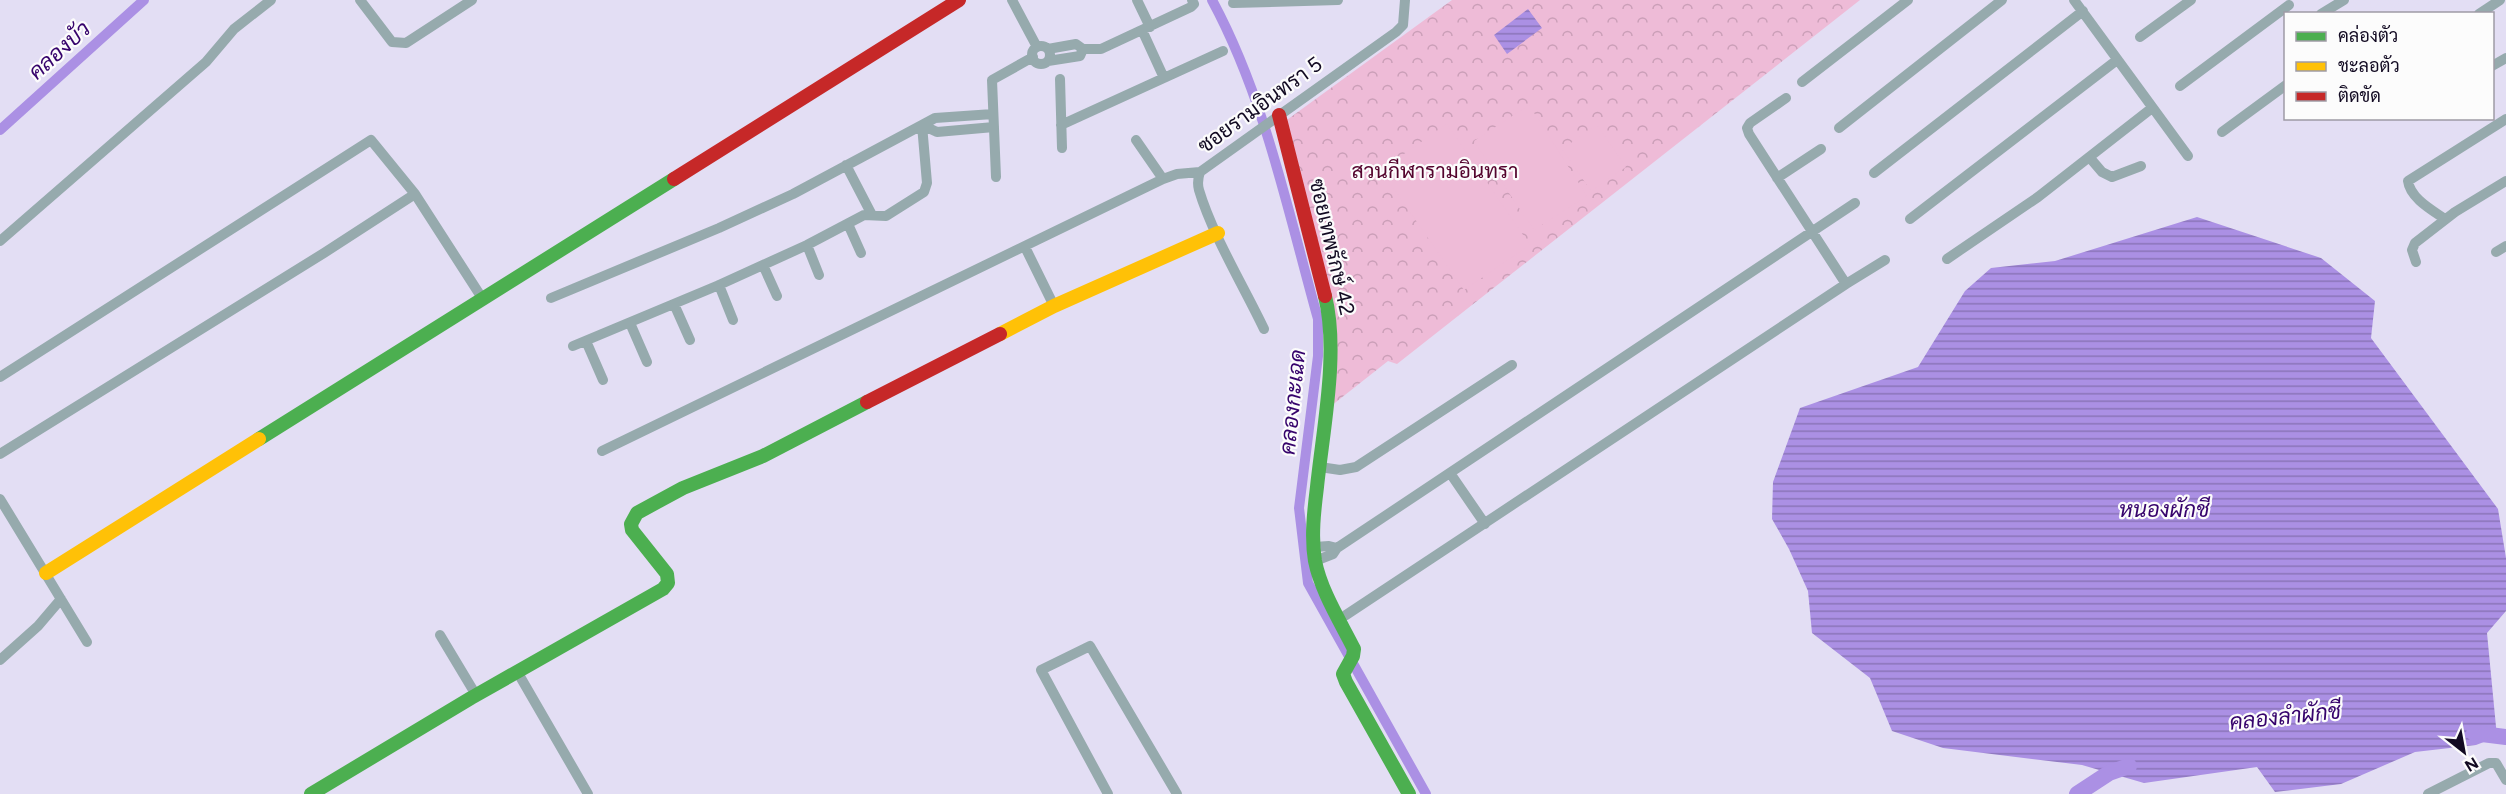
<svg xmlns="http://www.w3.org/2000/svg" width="2506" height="794" font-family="Figtree,Sarabun,sans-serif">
<defs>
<pattern id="park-crowns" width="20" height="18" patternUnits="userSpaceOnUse" patternTransform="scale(1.5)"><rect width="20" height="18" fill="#eebbd7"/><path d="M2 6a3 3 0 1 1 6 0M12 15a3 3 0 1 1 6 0" fill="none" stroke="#cb9fb8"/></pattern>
<pattern id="water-rules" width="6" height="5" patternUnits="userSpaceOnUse" patternTransform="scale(1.5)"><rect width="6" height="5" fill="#ab90e4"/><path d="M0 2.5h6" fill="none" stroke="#8a74b8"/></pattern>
</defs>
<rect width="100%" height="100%" fill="#e3def4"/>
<path fill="url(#park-crowns)" d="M1452,0H1860L1397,364L1388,361L1331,406L1337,351L1334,317L1284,122Z"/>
<path fill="#eebbd7" d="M1529,105L1587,196L1534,230L1474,141Z
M1447,124L1530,245L1464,290L1381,170Z
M1597,125L1626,167L1591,191L1562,149Z"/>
<path fill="url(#water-rules)" d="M1528,9L1542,28L1507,54L1494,35Z
M2197,217L2321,258L2375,301L2371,338L2498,509L2506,558V611L2487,633L2497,737L2476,745L2415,752L2341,784L2275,792L2257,767L2144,783L2082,765L1943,748L1892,731L1870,678L1812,633L1808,591L1789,549L1772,519L1773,482L1800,408L1918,367L1965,291L1991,268L2055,261Z"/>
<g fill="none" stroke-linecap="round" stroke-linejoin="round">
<path stroke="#ab90e4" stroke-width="10" d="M1212,0C1265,98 1288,212 1318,319V356L1299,508L1308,583L1426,794
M0,130L144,0"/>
<path stroke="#ab90e4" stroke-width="16" d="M2474,733L2506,737
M2077,794L2109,773L2129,766"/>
<path stroke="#96aaad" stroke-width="10" d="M360,0L392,42L406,43L472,0
M1012,0L1037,47
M1137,0L1150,27
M2074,0L2188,156
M1233,3L1338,0
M2321,14L2344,0
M2479,14L2500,0
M1142,30L1164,78
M2140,37L2191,0
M1032 55a9 9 0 1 1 18 0a9 9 0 1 1-18 0Z
M1048,49L1076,44L1083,49H1101L1191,7L1194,4L1192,0
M1048,61L1080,56L1083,49
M2492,66L2506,58
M1060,79L1062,148
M1802,82L1908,0
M2180,86L2289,5
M1786,98L1750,123L1747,128L1749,134L1846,284
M922,125L937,132L994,127
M922,125L935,118L993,114
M1061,125L1223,51
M1839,128L2002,0
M2222,132L2286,85
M1136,140L1163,179
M2090,158L2102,172L2112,177L2141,166
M846,165L872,215
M1874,173L2083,11
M996,177L992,80L1033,57
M1777,178L1821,149
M1910,219L2117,60
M2445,219C2432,210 2410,198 2408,181L2506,119
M848,224L861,253
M0,241L206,62L234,29L271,0
M807,245L819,275
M1025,247L1054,306
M2496,252L2506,246
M1947,259L2038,197L2152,108
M2416,262L2412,250L2415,243L2455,212L2506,181
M763,265L777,296
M719,285L733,320
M551,298L719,228L793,194L922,125L927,183L924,192L886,216L864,215L807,245L719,285L573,346
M674,304L690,340
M630,323L647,362
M1264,329C1244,287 1212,234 1199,190C1197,183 1198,178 1200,172L1396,32L1403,25L1405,0
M586,341L603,380
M0,377L371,140L415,194L482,298
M602,451L1163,179L1177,174L1200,172
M0,454L324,253L415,194
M1320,467L1340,470L1356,467L1512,365
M1450,473L1485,524
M0,499L87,642
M1315,547L1329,546L1337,548
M1315,561L1333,554L1337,548L1855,203
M1346,615L1846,284L1885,260
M440,635L476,695
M0,660L38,626L61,599
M518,673L588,794
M1108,794L1041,670L1090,646L1177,794
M2428,794L2489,763H2496L2506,780"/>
<path stroke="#4caf50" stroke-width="14" d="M1325,296C1339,352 1323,429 1317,487C1314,511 1311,537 1315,561C1321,591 1340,621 1354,649L1353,656L1343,674L1346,682L1409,794
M259,439L674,179
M311,794L471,698L663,589L668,583L667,574L632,530L631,524L637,513L683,488L763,456L867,402"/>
<path stroke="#ffc107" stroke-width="14" d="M1000,334L1054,306L1218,233
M46,573L259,439"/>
<path stroke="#c62828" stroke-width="14" d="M1279,115L1325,296
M674,179L959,0
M867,402L1000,334"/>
</g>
<g text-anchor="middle" stroke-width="4.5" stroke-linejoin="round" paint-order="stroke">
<g font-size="21" fill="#120a22" stroke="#fcfcfc">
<text transform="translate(1260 105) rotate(-36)" y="7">ซอยรามอินทรา 5</text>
<text transform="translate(1332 247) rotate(77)" y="7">ซอยเทพรักษ์ 42</text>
</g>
<g font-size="21" fill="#54042e" stroke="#fcfcfc">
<text x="1435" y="178">สวนกีฬารามอินทรา</text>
</g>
<g font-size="22" font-style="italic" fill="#36036c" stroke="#fcfcfc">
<text transform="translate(59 50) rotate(-42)" y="8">คลองบัว</text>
<text transform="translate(1292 402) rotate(-84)" y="8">คลองกะเฉด</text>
<text x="2164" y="517">หนองผักชี</text>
<text transform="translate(2285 716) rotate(-6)" y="8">คลองลำผักชี</text>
</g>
</g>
<rect x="2284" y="12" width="210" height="108" fill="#fcfcfc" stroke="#9e9ba5" stroke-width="1.5"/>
<rect x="2296" y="32" width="30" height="9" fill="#4caf50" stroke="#9e9ba5" stroke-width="1.5"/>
<text x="2338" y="42" font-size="18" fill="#120a22">คล่องตัว</text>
<rect x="2296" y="62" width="30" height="9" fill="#ffc107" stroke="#9e9ba5" stroke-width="1.5"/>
<text x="2338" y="72" font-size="18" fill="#120a22">ชะลอตัว</text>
<rect x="2296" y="92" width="30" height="9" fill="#c62828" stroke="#9e9ba5" stroke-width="1.5"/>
<text x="2338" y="102" font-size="18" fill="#120a22">ติดขัด</text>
<g transform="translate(2464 752) rotate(149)" stroke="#fcfcfc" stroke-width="4.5" paint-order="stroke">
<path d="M0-4.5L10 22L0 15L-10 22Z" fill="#120a22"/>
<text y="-9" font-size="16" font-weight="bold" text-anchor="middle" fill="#120a22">N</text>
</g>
</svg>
